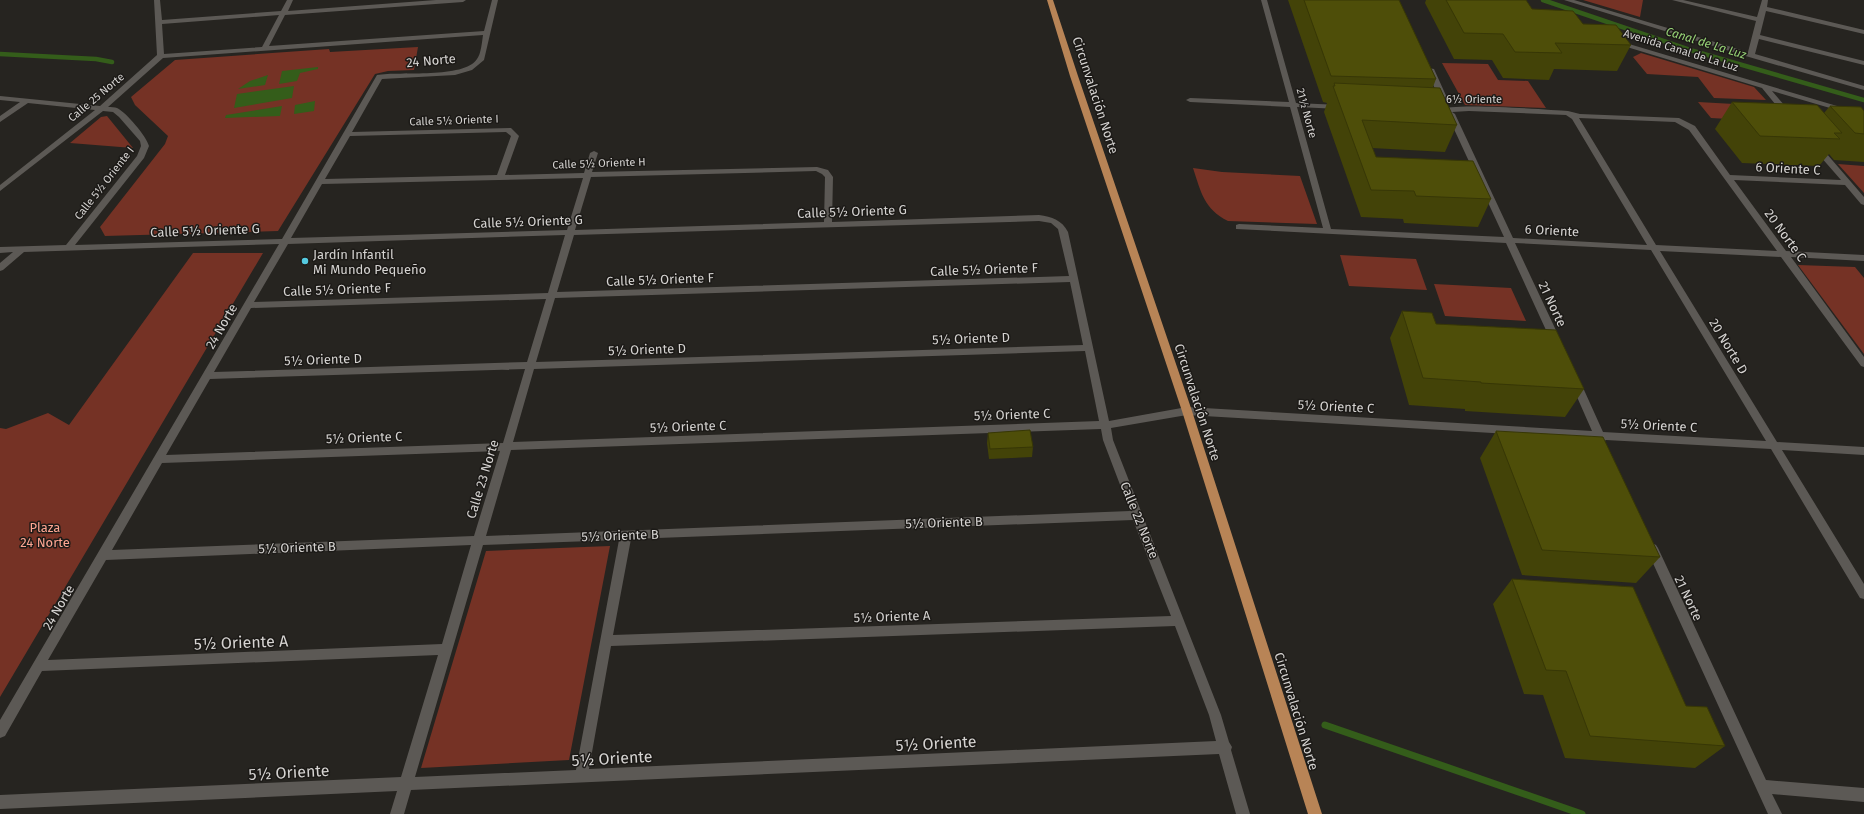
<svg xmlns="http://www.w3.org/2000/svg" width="1864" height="814" font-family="'Fira Sans',sans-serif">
<rect width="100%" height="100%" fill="#262420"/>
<path fill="#753225" d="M1583,0H1643L1640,17Z
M418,47L414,70L388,71L375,74L278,231L105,236L100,227L165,144L168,136L135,105L131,97L175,60L329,49L330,52Z
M1641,53L1754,87L1766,100L1714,98L1698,77L1647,74L1633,57Z
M1442,63L1488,64L1498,80L1528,81L1546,108L1465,105Z
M1698,102L1752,105L1765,121L1711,118Z
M107,116L133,148L70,143L101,117Z
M1838,164L1864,166V193Z
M1193,168L1222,172L1300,176L1317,224L1228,221C1204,209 1201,192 1193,168Z
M193,253H263L0,697V428L6,429L48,413L69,425Z
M1340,255L1416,259L1427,290L1349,286Z
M1798,265L1855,267L1864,278V354Z
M1434,284L1511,288L1526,321L1445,316Z
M610,546L569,760L421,768L486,551Z"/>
<path fill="#345d1a" d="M318,67V69L300,73L297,81L279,84L282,71Z
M268,75L265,85L238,89L250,81Z
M294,86L292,98L234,108L237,94Z
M315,101L314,111L294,114L295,105Z
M282,106L280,116L225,118L226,115Z"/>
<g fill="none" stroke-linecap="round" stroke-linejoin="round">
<path stroke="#345d1a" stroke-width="4.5" d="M1543,0L1690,50L1864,100
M0,54L96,59L112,62"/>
<path stroke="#345d1a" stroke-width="7" d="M1325,725L1582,814"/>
<path fill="#5c5955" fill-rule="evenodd" d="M154,0H160L162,20L281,11L287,0H293L288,11L436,0H466L463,2L285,15L269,46L484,31L492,0H498L484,60L472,70L455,75L382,79L352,132L511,128L519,136L505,175L584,173L590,153L594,151L598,153L592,172L817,167L828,170L833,177L832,222L1039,215C1052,217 1062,220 1068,232L1109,421L1187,407L1592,431L1570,381L1575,377L1580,381L1603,432L1766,441L1651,250L1515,243L1561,341L1556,344L1551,341L1506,243L1236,229V225L1239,224L1323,228L1290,107L1190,102L1186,100L1190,98L1289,102L1261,0H1267L1296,103L1340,105L1344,107L1340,109L1297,107L1331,229L1504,237L1447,114L1450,112H1444L1440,110C1450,102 1549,110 1568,111L1580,114L1679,118L1695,126L1730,175L1841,180L1813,148L1814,146H1820L1864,197V205L1861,204L1845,185L1734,180L1786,251L1864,255V261L1791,257L1864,357V367L1861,366L1781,257L1660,251L1777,442L1864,447V455L1782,450L1864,584V599L1860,598L1771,449L1606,440L1601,443L1597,442L1596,439L1187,415L1111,428L1113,440L1221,715L1229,742L1232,747L1231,750L1250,814H1236L1219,754L411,790L404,814H390L397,791L0,809V795L401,777L438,655L42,671L5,736L0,738V720L279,244L24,252L3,270L0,271V263L13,252L0,253V247L66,245L137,156L141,146L140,141L119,117L113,112L103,111L0,191V185L95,110L28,103L0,122V116L20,102L0,100V96L100,106L157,55ZM279,15L262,47L164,54L162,24ZM483,35C482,42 481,54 477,59C464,79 400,71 377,75L282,239L75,245L144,158L149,146C147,137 126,112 117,108C115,107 111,107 108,107L163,58ZM1469,111L1566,115L1572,119L1647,245L1513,238L1455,114L1452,112ZM1579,118L1675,122L1689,130L1777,251L1656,245ZM506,132L511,136L497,175L325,179L350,136ZM816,171L822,174L825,177L824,222L575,230L591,177ZM583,178L567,230L291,238L322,184ZM1039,221L1051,223L1058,229L1069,276L557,292L574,235ZM565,235L548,293L254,302L288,244ZM1070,282L1083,345L536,362L555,298ZM546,299L527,362L214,372L251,308ZM1085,351L1099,421L513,442L534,369ZM525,369L503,443L166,455L210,379ZM1101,429L1103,440L1130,511L486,536L511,450ZM500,451L474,536L112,550L162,463ZM1133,520L1171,616L613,635L631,539ZM619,540L576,770L415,777L483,545ZM471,545L442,644L48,660L106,560ZM1175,626L1209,715L1216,741L589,769L611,646Z
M1564,0H1574L1748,52L1756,21L1672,0H1683L1757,17L1762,0H1768L1767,7L1864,30V34L1766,11L1760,35L1864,61V65L1759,39L1755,54L1864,86V90L1749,57Z
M1619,41L1864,114V118L1772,91L1792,114L1791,116H1785L1762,88L1617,44L1616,43Z
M1428,68L1434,69L1448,100L1447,102L1440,100L1426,69Z
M1652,543L1656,545L1658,548L1766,780L1864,788V802L1772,794L1782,814H1768L1646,548L1648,545Z"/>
<path fill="#b88456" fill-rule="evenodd" d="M1047,0H1053L1078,76L1192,411L1322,814H1308L1182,411L1070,76Z"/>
</g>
<path fill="#434308" d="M1288,0H1399L1436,79L1433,87L1457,125L1445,152L1372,148L1376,157L1491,199L1478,227L1404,223L1403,219L1361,217L1324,112L1327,103L1323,102Z
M1426,0H1526L1532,9L1583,24L1631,45L1617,71L1554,69L1549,80L1503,78L1492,60L1454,59L1425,3Z
M1732,102L1824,113L1830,106L1864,111V162L1834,160L1829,154L1819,166L1742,163L1715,129Z
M1402,311L1436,324L1584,389L1565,417L1465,411V409L1409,405L1390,338Z
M1496,431L1660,557L1636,583L1522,575L1480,458Z
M988,433L1033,447L1032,457L989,459L987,443Z
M1512,579L1686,706L1725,746L1695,768L1565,758L1543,695L1524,694L1493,604Z"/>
<path fill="#4e4e09" stroke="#373706" d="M1304,0H1399L1436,79L1331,76Z
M1446,0H1526L1532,9L1573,11L1583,24L1616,25L1631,45L1555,43L1562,53L1515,52L1503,34L1464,33Z
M1334,83L1440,88L1457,125L1362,120L1376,157L1473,161L1491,199L1416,196L1414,191L1371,190L1333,86H1335Z
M1732,102L1817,105L1842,133H1834L1840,139L1760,136Z
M1830,106L1861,107L1864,111V134L1855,133Z
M1402,311L1432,313L1436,324L1556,330L1584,389L1481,383V382L1423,378Z
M1030,430L1033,447L990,449L988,433Z
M1496,431L1603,437L1660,557L1542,550Z
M1512,579L1633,587L1686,706L1707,707L1725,746L1590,736L1566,671L1546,670Z"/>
<circle fill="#55cae0" stroke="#1c1a17" stroke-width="1.5" cx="305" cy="261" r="4"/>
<g text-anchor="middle" stroke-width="3" stroke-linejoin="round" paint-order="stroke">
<g font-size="11" fill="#d5d3d1" stroke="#1c1a17">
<text transform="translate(1681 50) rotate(17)" y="4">Avenida Canal de La Luz</text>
<text transform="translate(96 97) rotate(-40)" y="4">Calle 25 Norte</text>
<text x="1474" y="103">6½ Oriente</text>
<text transform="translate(1307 113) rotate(75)" y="4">21½ Norte</text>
<text transform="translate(454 120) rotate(-2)" y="4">Calle 5½ Oriente I</text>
<text transform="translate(599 163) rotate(-2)" y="4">Calle 5½ Oriente H</text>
<text transform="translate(104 183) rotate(-52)" y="4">Calle 5½ Oriente I</text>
</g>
<g font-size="12" font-style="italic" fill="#96d276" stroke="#1c1a17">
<text transform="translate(1706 43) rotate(17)" y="4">Canal de La Luz</text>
</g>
<g font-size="13" fill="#d5d3d1" stroke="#1c1a17">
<text transform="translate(431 60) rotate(-5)" y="5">24 Norte</text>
<text transform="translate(1096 95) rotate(72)" y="5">Circunvalación Norte</text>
<text transform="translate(1788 168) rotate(3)" y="5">6 Oriente C</text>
<text transform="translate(852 211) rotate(-2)" y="5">Calle 5½ Oriente G</text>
<text transform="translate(528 221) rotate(-2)" y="5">Calle 5½ Oriente G</text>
<text transform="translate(205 230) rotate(-2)" y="5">Calle 5½ Oriente G</text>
<text transform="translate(1552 230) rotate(3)" y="5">6 Oriente</text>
<text transform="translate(1786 235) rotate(54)" y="5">20 Norte C</text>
<text transform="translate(984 269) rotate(-2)" y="5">Calle 5½ Oriente F</text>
<text transform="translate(660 279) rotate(-2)" y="5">Calle 5½ Oriente F</text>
<text transform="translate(337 289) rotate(-2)" y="5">Calle 5½ Oriente F</text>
<text transform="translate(1553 304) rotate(65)" y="5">21 Norte</text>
<text transform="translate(221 326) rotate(-60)" y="5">24 Norte</text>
<text transform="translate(971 338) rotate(-2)" y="5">5½ Oriente D</text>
<text transform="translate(1729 346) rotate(59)" y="5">20 Norte D</text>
<text transform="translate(647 349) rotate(-2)" y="5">5½ Oriente D</text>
<text transform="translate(323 359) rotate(-2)" y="5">5½ Oriente D</text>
<text transform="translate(1198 402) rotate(72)" y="5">Circunvalación Norte</text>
<text transform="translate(1336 406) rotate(3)" y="5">5½ Oriente C</text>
<text transform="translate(1012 414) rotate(-2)" y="5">5½ Oriente C</text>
<text transform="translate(1659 425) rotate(3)" y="5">5½ Oriente C</text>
<text transform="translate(688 426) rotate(-2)" y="5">5½ Oriente C</text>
<text transform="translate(364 437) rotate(-2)" y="5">5½ Oriente C</text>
<text transform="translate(482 479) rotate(-73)" y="5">Calle 23 Norte</text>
<text transform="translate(1140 520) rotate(68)" y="5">Calle 22 Norte</text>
<text transform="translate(944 522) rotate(-2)" y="5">5½ Oriente B</text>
<text transform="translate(620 535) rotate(-2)" y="5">5½ Oriente B</text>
<text transform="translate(297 547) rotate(-2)" y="5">5½ Oriente B</text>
<text transform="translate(1689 598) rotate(65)" y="5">21 Norte</text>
<text transform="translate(58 607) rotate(-60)" y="5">24 Norte</text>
<text transform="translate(892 616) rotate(-2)" y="5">5½ Oriente A</text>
<text transform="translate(1297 711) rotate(73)" y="5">Circunvalación Norte</text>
</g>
<g font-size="13" fill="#d5d3d1" stroke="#1c1a17" text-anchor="start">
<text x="313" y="259">Jardín Infantil<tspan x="313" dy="15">Mi Mundo Pequeño</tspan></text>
</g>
<g font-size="13" fill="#fea692" stroke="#1c1a17">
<text x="45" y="532">Plaza<tspan x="45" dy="15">24 Norte</tspan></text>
</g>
<g font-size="16" fill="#d5d3d1" stroke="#1c1a17">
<text transform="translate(241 642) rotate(-2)" y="6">5½ Oriente A</text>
<text transform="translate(936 743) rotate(-3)" y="6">5½ Oriente</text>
<text transform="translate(612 758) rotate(-3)" y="6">5½ Oriente</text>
<text transform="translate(289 772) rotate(-3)" y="6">5½ Oriente</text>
</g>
</g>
</svg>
